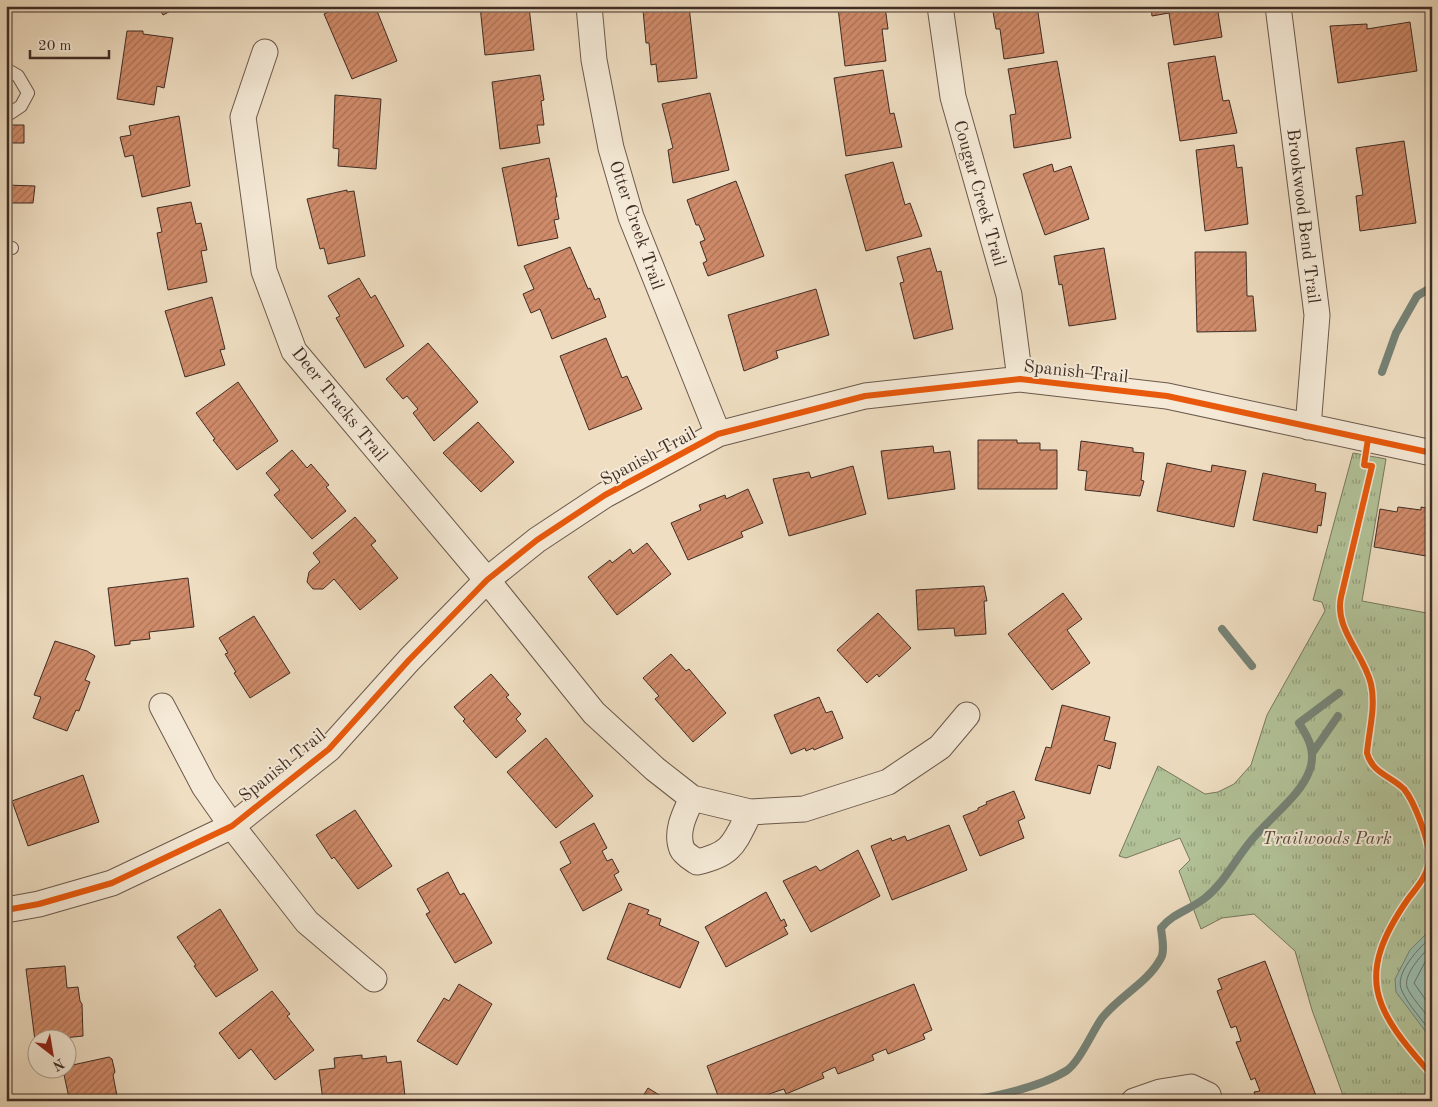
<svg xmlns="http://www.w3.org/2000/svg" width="1438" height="1107" font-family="'Old Standard TT',serif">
<defs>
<pattern id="park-tufts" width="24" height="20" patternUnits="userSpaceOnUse" patternTransform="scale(1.25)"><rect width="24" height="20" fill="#b2c298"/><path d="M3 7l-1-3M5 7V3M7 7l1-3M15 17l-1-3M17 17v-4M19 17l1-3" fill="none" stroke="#929e7c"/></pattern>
<pattern id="building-hatch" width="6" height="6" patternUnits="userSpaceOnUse" patternTransform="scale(1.25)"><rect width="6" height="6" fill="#d08b6a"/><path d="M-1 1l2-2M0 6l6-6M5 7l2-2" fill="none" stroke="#aa7257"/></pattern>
</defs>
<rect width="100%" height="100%" fill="#efdec2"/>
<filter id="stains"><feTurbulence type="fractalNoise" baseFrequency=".004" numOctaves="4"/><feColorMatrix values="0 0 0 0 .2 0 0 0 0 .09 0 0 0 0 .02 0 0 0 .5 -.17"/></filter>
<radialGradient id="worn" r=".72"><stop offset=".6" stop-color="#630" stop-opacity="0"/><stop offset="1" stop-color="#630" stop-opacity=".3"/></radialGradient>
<path fill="url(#park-tufts)" stroke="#78785e" d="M1353,453L1386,459L1362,601L1432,614V1101H1345L1312,1010L1295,951L1254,914L1222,918L1201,929L1179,871L1190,860L1180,838L1126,858L1119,856L1158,766L1205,794L1218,792L1234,784L1251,765L1267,715L1325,611L1322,602L1313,600Z"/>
<path fill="#9bbdae" stroke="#768377" d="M1432,928V1040L1396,992L1395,979L1410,950Z"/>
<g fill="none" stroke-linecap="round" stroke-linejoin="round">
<path stroke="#6d756a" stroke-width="1" d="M1432,936C1420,947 1393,974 1402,991C1409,1006 1422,1020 1432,1033
M1432,945C1424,952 1403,974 1407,987C1410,996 1426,1013 1432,1022
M1432,955L1425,962L1414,983L1432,1009"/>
<path stroke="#768377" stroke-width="8" d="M1382,372L1396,333L1417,296L1432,287
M1222,629L1252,666
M1313,752L1338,716
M967,1101C997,1096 1040,1087 1066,1071C1079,1063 1092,1032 1102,1018C1120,995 1147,984 1161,958C1165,951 1162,937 1161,928C1173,913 1190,910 1205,898C1224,883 1235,860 1250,842C1267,820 1302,795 1310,769C1316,751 1308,737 1299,723L1339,693"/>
</g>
<path fill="url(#building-hatch)" stroke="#3f2d25" d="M158,6H180L163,15Z
M343,6H375L397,61L352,79L324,14Z
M480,6H531L529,7L534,50L485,55Z
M675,6H689L697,78L658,82L656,64L651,65L649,43H646L643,10Z
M843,6H885L888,29H882L886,61L845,66L838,8Z
M992,6H1037L1044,53L1004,59L1000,29H996Z
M1151,6H1217L1222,37L1174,45L1169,13L1152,16Z
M1410,22L1417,71L1338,83L1330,26L1367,24V29Z
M127,31H143V34L173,38L164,88L157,86L154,105L117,99Z
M1432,53V64L1427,56Z
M1215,56L1223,101L1229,100L1237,133L1180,141L1168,63Z
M1057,61L1071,138L1014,148L1010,115L1016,114L1008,69Z
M883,70L890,114L894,113L902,147L846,156L834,78Z
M540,75L544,100L541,101L544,125H537L540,143L500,149L492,82Z
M710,93L729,170L673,183L668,150L673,148L662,104Z
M335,95L381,99L376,169L338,166L339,149L333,148Z
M179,116L190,186L142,197L133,155L125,157L120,137L131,135L129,126Z
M6,125H24V143H6Z
M1404,141L1416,223L1360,231L1356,196L1363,195L1356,148Z
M1234,145L1237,168L1242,167L1248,224L1205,231L1196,150Z
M549,158L557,197H555L559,219L554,220L558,238L518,246L502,168Z
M893,162L905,205L910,203L922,236L866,251L845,175Z
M1052,164L1054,172L1071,166L1089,219L1045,235L1023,174Z
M736,181L764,256L708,276L703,263L707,261L700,242L705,240L699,225H696L687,200Z
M6,185L35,186L33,203H6Z
M347,190V192L354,191L365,256L328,264L324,248L320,249L307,199Z
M191,202L196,224L201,223L207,250L201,251L207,282L168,290L157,233L162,232L157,208Z
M570,247L588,289L590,288L595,300L599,298L606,317L552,339L540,309L531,313L523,294L534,289L524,266Z
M930,248L937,272L941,271L953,329L914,339L900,283L904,282L897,257Z
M1104,248L1116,319L1069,326L1062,284L1059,285L1054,256Z
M1195,252H1246L1247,296H1253L1256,331L1197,332Z
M359,278L371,298L375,295L404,346L365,368L336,318L340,316L328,296Z
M816,289L829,335L776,351L778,358L744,371L728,315Z
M212,297L225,349L220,350L225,365L185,377L165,311Z
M606,338L622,378L627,376L642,409L589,430L560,356Z
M428,343L478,402L434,441L413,413L418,409L407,396L403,399L386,379Z
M238,382L278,441L237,470L213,440L215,439L196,413Z
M478,422L514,462L481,492L443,453Z
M978,440H1017V443H1040V450H1057V489H978Z
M1081,441L1133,448V452L1144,453L1141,480L1144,481L1140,496L1085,490L1087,471L1078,470Z
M933,446L934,453L950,451L955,489L888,499L881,451Z
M292,450L307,468L311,464L329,485L326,487L346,511L312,539L274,495L280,490L266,473Z
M1167,463L1211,472L1212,465L1246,471L1234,527L1157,511Z
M853,466L866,514L789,536L773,479L809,472L811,478Z
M1263,473L1316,484L1315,491L1326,493L1321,526L1318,525L1317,533L1253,520Z
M748,489L763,523L741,532L743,537L688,560L671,523L701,510L699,505L725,495L726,499Z
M1398,507L1421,510V507L1432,509V557L1374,547L1380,509L1397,512Z
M355,517L376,541L371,545L398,578L360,610L334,579L323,589H313L307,582L309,572L320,562L313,553Z
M647,543L671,574L617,615L588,577L610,560L612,563L630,549L633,554Z
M188,578L194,627L149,632L150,639L130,641V644L115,646L108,588Z
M984,586L987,601H984L986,634L955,636L954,628L918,630L916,590Z
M1063,593L1082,619L1067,630L1090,663L1052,690L1008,634Z
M878,613L911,648L879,677L877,674L867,683L837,650Z
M254,616L290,673L250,698L234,673L236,672L225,654L228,653L219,638Z
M55,641L87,651L95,656L85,680L90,682L79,711L76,710L67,731L33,718L41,697L34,695Z
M671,654L686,671L689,669L726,713L693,742L655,699L659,696L643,678Z
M491,674L509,695L506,697L521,714L516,719L526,731L496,758L463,721L465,719L454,707Z
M819,697L826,713L832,711L843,738L814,750L813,748L806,751L805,748L791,754L774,715Z
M1062,705L1110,717L1104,740L1116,743L1110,769L1098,765L1090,794L1035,780L1046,747L1051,748Z
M546,738L593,796L556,828L507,772Z
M83,775L99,822L28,846L12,801Z
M1014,791L1025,818L1018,821L1024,838L980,856L963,816L978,810V808L987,804L986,802Z
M355,810L392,866L358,889L334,857L332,859L316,835Z
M594,823L607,848L602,851L607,861L612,859L619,872L614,875L622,890L583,911L560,869L571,863L560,842Z
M949,825L967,870L892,900L871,846L891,838L892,841L905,836L907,841Z
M858,850L880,896L811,932L783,881L816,866L820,871Z
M448,872L460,895L464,893L492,943L455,963L426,914L430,912L417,889Z
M766,892L781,921L784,919L787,926L784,927L788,934L726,967L705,927Z
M629,903L649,910L647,914L661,919L659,925L699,942L680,988L607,959Z
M220,909L258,970L216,997L194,966L196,965L177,937Z
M1265,961L1318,1101H1257L1254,1092L1260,1091L1255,1078L1251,1080L1236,1042L1241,1041L1236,1026L1231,1028L1217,991L1222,989L1218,979Z
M65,966L67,988L78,987L80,1001L82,1004L83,1036L35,1041L26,969Z
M459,984L492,1004L457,1065L417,1041L444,998L449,1001Z
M914,984L932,1030L923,1034L925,1039L888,1054L886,1049L872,1055L874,1060L838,1074L835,1067L822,1073L824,1078L786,1094L784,1089L769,1094L770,1101H720L707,1066Z
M272,991L290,1014L287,1016L314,1050L275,1080L251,1049L239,1059L219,1033Z
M362,1055V1059L386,1056L387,1063L401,1061L405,1096L366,1101H323L319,1070L335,1068L334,1058Z
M109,1057L112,1059L115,1072L113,1075L118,1101H72V1097L69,1098L63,1070H68V1066Z
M648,1088L669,1101H640Z"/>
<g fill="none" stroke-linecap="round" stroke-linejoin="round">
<g stroke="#6b594c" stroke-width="14">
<path id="lane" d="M6,69L18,76L28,93L21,106L6,116
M6,247L12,248"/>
</g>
<g stroke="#6b594c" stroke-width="27">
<path id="street" d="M589,6L594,60L611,148L631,217L718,434
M940,6L953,97L1009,295L1020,379
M1278,6L1317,315L1308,427
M265,52L243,117L264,271L294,351L487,580L594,713L655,769L692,798L750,812L804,809L888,782L940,747L967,715
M162,706L204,786L232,826L307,922L374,979
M692,798C685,813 675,832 682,849C684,854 693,859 697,862C733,854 734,843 750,812
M6,910L39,904L112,883L232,826L329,749L409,660L487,580L537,540L605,495L718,434L865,396L1020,379L1167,396L1432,453
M1134,1101L1160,1092L1191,1087L1208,1095L1210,1101"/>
</g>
<use href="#lane" stroke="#f5ead7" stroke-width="12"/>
<use href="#street" stroke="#f5ead7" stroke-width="25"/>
<g stroke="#f5ead7" stroke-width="9">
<path id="cycleway" d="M1368,439L1364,465L1372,466L1341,597C1334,629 1364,654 1371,684C1376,707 1369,730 1367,753C1372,773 1391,776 1404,789C1414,801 1429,840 1429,856C1430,873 1418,886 1408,899C1354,977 1373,1009 1432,1075
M6,910L39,904L112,883L232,826L329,749L409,660L487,580L537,540L605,495L718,434L865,396L1020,379L1167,396L1432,453"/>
</g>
<use href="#cycleway" stroke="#e8590c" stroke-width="6"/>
</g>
<g text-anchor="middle" stroke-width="4" stroke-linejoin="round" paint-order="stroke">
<g font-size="18" fill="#3f2d25" stroke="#f5ead7">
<text transform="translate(980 193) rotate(74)" y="6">Cougar Creek Trail</text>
<text transform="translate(1304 216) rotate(83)" y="6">Brookwood Bend Trail</text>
<text transform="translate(637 225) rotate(71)" y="6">Otter Creek Trail</text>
<text transform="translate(1076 371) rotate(6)" y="6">Spanish Trail</text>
<text transform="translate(340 404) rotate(51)" y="6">Deer Tracks Trail</text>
<text transform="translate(648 456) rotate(-28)" y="6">Spanish Trail</text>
<text transform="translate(282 765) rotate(-39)" y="6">Spanish Trail</text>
</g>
<g font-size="18" font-style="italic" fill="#564b3c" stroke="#f5ead7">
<text x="1327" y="844">Trailwoods Park</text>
</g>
</g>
<rect width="1438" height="1107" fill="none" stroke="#efdec2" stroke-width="25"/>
<rect x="8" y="8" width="1423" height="1092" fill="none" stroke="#3f2d25" stroke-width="2.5"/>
<rect x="12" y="12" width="1413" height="1082" fill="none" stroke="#3f2d25"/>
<g transform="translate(52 1054) rotate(149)"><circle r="24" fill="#f5ead7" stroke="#ac9e90"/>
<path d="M0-4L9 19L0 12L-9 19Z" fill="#8f2418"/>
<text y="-8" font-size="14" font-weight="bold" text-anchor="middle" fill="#3f2d25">N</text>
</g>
<path d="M30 50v8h79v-8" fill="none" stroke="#3f2d25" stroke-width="2.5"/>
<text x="38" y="50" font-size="15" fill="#3f2d25" stroke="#f5ead7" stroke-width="4" paint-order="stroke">20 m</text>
<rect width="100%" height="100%" filter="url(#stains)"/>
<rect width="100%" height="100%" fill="url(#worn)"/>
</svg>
